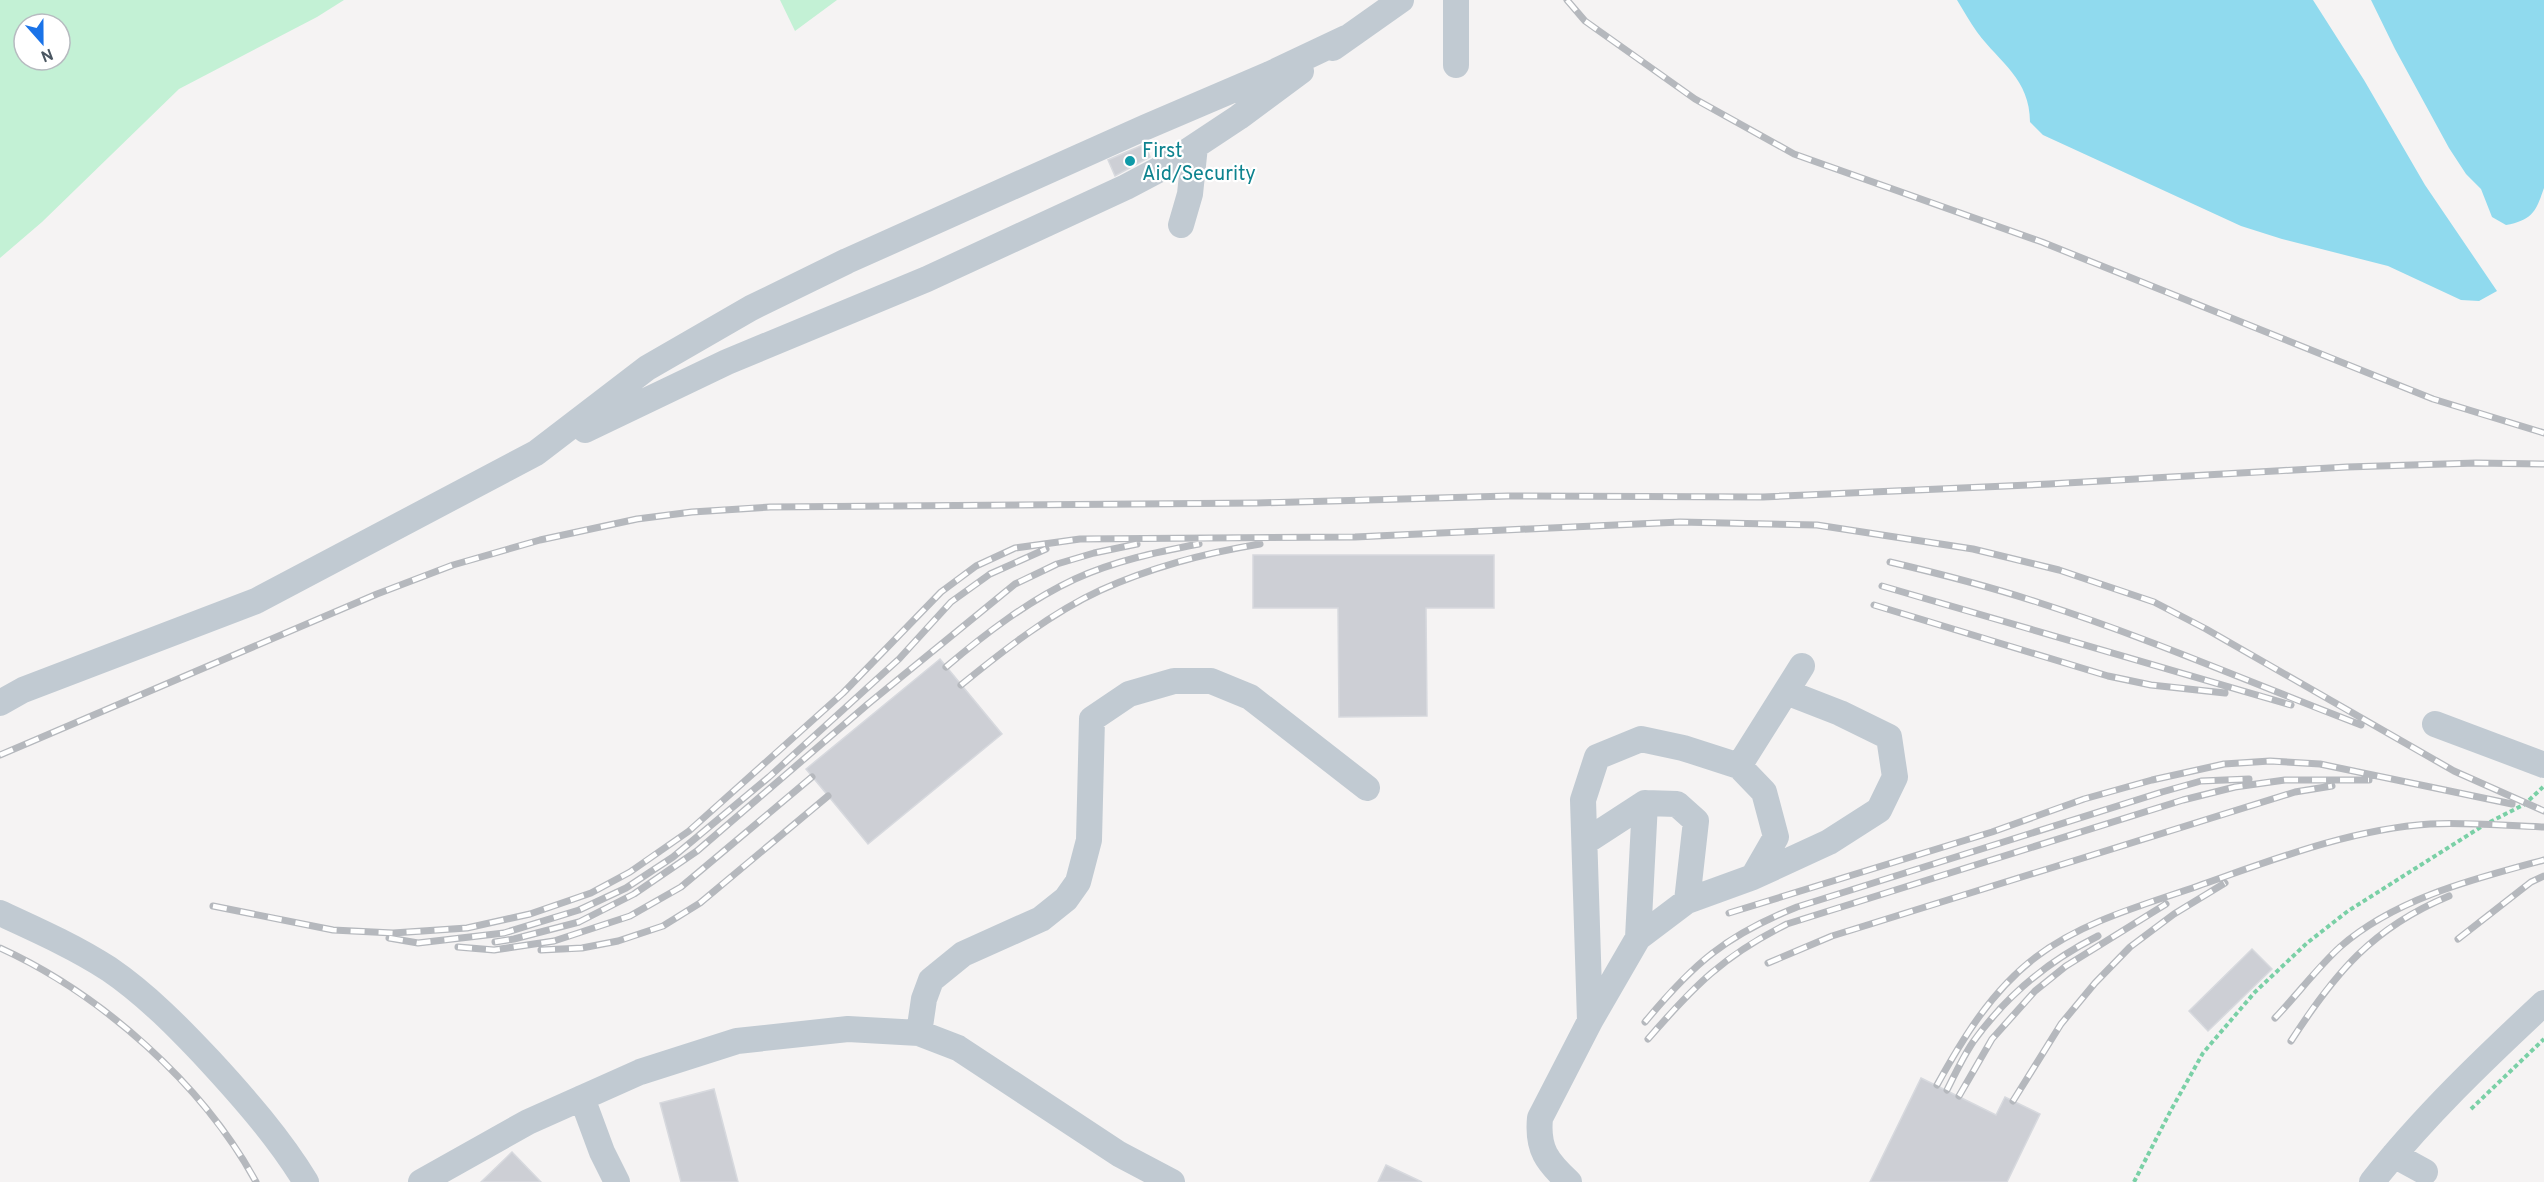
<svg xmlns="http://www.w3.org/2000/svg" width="2544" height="1182" font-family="Overpass,sans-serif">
<rect width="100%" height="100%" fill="#f5f3f3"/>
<path fill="#c3f1d5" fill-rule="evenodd" d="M0,0H344L317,17L179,89L42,222L0,258ZM24,24H60V60H24Z
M780,0H837L795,31Z"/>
<path fill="#90daee" d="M1957,0H2313L2364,80L2425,185L2497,291L2479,301L2461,300L2388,266L2282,239L2241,226L2043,135L2030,122C2030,79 2000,63 1977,32C1970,22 1963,10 1957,0Z
M2371,0H2544V188C2536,211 2533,220 2506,225L2492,217L2481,189L2466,174L2449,148L2395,49Z"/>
<path fill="#cdcfd5" stroke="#d7d9de" stroke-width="1.5" d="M1145,144L1150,157L1115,176L1108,160Z
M1253,555H1494V608H1426L1427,716L1339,717L1338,608H1253Z
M940,659L1002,734L868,844L806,769Z
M2252,949L2272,969L2208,1031L2189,1011Z
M1921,1078L1996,1115L2005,1097L2040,1114L2007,1182H1870Z
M714,1089L738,1182H681L660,1103Z
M512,1152L541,1182H481Z
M1386,1165L1422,1182H1378Z"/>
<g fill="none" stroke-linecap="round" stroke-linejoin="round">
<path stroke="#7ad0a6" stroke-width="4" stroke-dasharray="4.5 3" stroke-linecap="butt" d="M2471,1109L2544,1039
M2134,1182L2171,1110L2203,1053L2255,992L2307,943L2348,911L2484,825L2525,804L2543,787"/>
<path stroke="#c1cad2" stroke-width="26" d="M1456,0V65
M1333,48L1401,0
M1181,225L1190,194L1195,146
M585,430L727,362L927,279L1126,187L1162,168L1239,117L1301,71
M0,703L23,690L256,601L536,453L647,368L751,308L847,261L1146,127L1270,74L1346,38
M2435,724L2544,765
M1739,766L1802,666
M1585,842L1645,803L1677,804L1696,821L1687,901
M1753,877L1829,842L1879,810L1895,777L1889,737L1840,713L1786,692
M0,913C37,930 75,947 109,969C147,995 179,1028 210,1061C245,1099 279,1138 306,1182
M1638,938L1645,803
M919,1033L924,999L931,980L963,954L1041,919L1066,899L1078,882L1089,840L1092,719L1129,694L1174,681H1211L1250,697L1367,788
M582,1098L602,1152L617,1182
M2394,1155L2425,1172
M421,1182L528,1122L640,1072L737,1041L848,1029L919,1033L958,1048L1119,1154L1172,1182
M1569,1182C1547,1162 1537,1149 1540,1118L1590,1021L1638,938L1687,901L1753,877L1776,837L1764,792L1739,766L1683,748L1641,739L1597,757L1583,800L1590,1021
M2372,1182C2423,1117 2484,1059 2544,1003"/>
<g stroke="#b5b8bd" stroke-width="7">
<path id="rail" d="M1567,0L1585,21L1695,99L1794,154L2042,242L2433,399L2544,433
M1890,562C1941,574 1991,587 2040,603C2149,638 2254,684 2361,725
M1882,586L2291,705
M1874,605L2108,676L2151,685L2225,693
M946,667C986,633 1028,601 1075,579C1114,561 1157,552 1199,544
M961,685C1004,650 1051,613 1101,590C1152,567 1205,553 1260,544
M0,755L377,594L453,565L540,540L637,519L692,512L770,507L1257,503L1508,496L1763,497L2049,484L2347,467L2476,463L2544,464
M213,906L333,930L393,933L467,928L530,914L591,893L630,872L689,831L843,693L941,592L976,566L1015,548L1080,539L1355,537L1680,522L1817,525L1973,549L2059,570L2154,602L2206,629L2454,771L2544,811
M1729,913L1992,832L2084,799L2152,780L2224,764L2270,761L2320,764L2512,804
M389,938L418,943L504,933L579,910L626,888L673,857L769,777L899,659L951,602L990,574L1046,549
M2458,939L2531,882L2544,876
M495,942L514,939L579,922L634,894L697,851L868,704L1015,584L1057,564L1094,553L1137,544
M458,947L494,950L554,941L630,916L681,887L812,777
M0,948C101,994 203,1084 256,1182
M541,950L582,948L618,941L663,926L700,903L828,796
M1768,963L1832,936L2295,792L2332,786
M2275,1018C2297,995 2317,968 2340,947C2396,898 2474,879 2544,860
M1645,1022C1694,963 1725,936 1797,907L2162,792L2201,781L2249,779
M1648,1039C1694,986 1723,956 1787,924L2183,800L2235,787L2285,780H2369
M2291,1041C2335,973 2372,928 2449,896
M1937,1085C1963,1038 1992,990 2036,957C2083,921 2144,905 2198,886C2272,860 2351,829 2430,824C2468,822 2507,826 2544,827
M1947,1090C1955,1074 1963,1057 1973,1042C2006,996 2048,961 2098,936
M1959,1096L1992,1039L2035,991L2066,966L2166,904
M2013,1101L2061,1024L2095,983L2130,947L2174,914L2225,883"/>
</g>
<use href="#rail" stroke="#fff" stroke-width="4.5" stroke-dasharray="14" stroke-linecap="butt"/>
</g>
<circle fill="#0f9aa8" stroke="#fff" stroke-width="2" cx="1130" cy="161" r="6"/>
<g text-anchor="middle" stroke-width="4.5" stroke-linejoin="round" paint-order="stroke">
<g font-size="20" fill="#0d838f" stroke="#fff" text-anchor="start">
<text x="1142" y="157">First<tspan x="1142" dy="23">Aid/Security</tspan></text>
</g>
</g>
<g transform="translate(42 42) rotate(159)"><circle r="28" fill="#ffffff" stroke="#b7bbc0" stroke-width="1.5"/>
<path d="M0-4.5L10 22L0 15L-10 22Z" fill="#1a73e8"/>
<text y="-9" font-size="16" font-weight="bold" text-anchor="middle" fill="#4a5661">N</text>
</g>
</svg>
